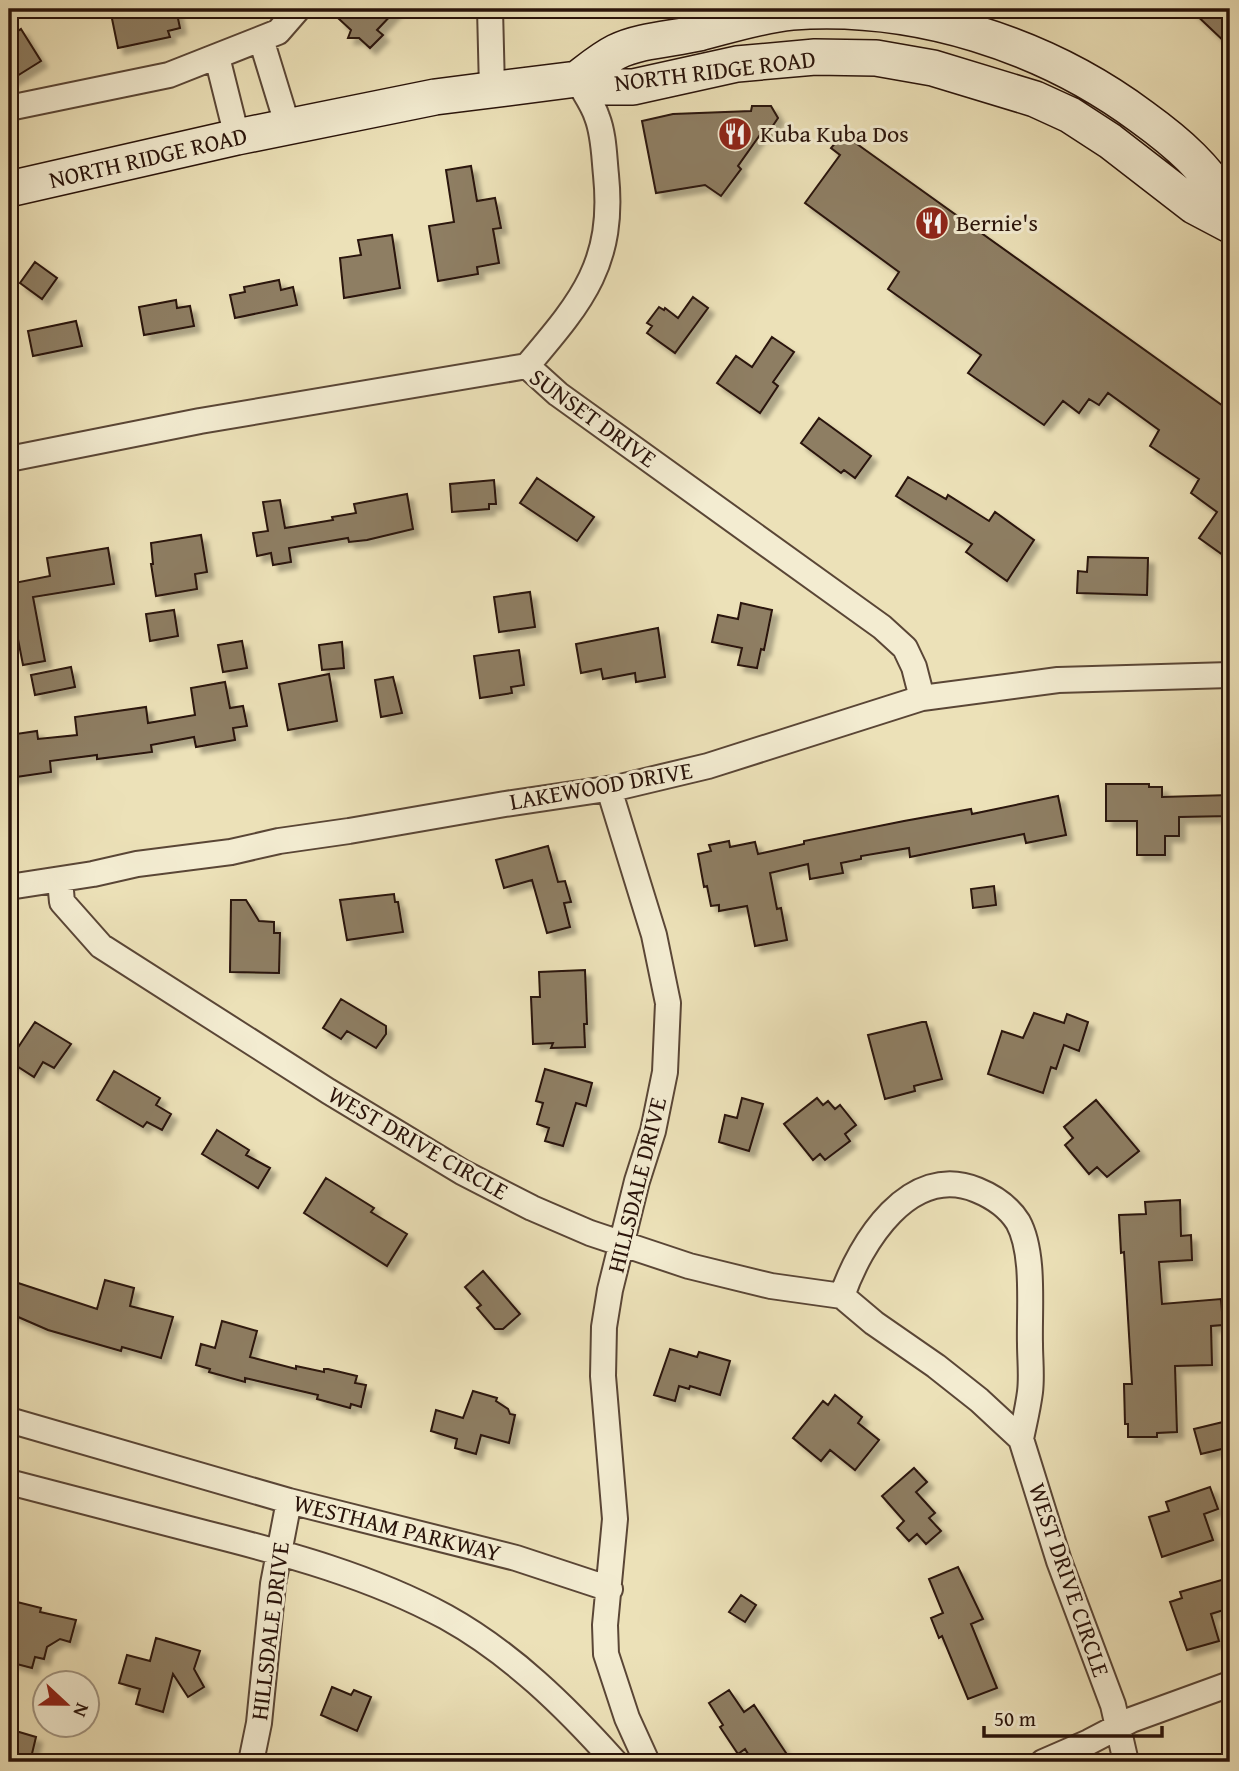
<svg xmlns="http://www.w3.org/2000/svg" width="1239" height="1771" font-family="'Gentium Book Plus',serif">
<defs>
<filter id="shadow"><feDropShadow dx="6" dy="6" stdDeviation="2" flood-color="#0004"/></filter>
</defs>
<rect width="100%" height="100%" fill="#ece1b8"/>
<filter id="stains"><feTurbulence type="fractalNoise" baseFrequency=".00286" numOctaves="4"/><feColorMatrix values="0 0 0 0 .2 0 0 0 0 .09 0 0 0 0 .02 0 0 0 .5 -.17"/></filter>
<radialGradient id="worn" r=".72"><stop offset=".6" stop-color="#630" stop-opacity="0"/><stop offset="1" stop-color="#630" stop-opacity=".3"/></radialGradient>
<path fill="#8e7e64" stroke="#29130a" stroke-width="2" filter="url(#shadow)" d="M110,9H176L180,28L168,31L170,37L118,48Z
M349,9H397L377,30L383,35L370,48L359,38H348L351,30L339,19Z
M1190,9H1230V47Z
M21,29L41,61L9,81V37Z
M752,106H771L778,118L766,136L762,132L738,166L741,169L721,196L705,185L656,193L642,121L673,114L751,111Z
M843,134L1230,411V560L1199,538L1217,512L1191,493L1199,479L1150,446L1159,430L1108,393L1099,405L1089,399L1079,413L1063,401L1044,425L968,373L981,355L888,289L899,272L805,203L840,155L831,148Z
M471,166L477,201L495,198L501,228L493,229L499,263L477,267L478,274L438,281L429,226L454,222L446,170Z
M392,235L400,288L344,298L340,258L361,255L358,240Z
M35,262L57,278L42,299L20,283Z
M279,280L281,290L293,287L297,305L235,318L230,295L245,292L244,287Z
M693,297L708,308L675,353L647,333L652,326L647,323L659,307L664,310L665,308L678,318Z
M176,300L177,308L190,306L194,326L144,335L139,307Z
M76,321L82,346L33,356L28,331Z
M772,337L794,352L773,382L778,386L760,413L717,383L736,356L752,367Z
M819,418L871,456L855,478L844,470L841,473L801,443Z
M908,477L946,499L948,495L989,521L995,512L1034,540L1007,581L966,552L972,544L896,496Z
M537,478L594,517L577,541L520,503Z
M494,480L496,504H489V509L452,512L450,484Z
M407,494L413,529L367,540L349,542L348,538L289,548L291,562L273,565L271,553L257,556L253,533L268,531L263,502L280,500L285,528L333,520L332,517L356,513L354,504Z
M201,535L207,572L195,574L197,589L156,596L151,564H153L151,543Z
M108,548L114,584L33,597L45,661L23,665L11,603H9V584L50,576L47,558Z
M1088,557L1148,558L1147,595L1077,593L1078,571L1087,572Z
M530,592L535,627L499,632L494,597Z
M741,603L772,610L764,650L761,649L757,668L738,665L742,648L712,642L718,615L738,619Z
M174,610L178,636L150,641L146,614Z
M658,628L665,677L636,682L635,673L603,679L601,669L581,673L576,644Z
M242,641L247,668L223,672L218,645Z
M342,642L344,668L322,670L319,645Z
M519,650L524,685L511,687L512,693L480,698L474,656Z
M71,667L75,687L35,695L31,675Z
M329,674L337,721L288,730L279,684Z
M393,677L402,713L381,717L375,680Z
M225,682L230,708L243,706L247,726L233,728L235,740L196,747L194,737L151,745L152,752L97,759V755L50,761L51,772L9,778V735L37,731L38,739L77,735L75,717L146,707L148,723L195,715L191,688Z
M1106,784H1149V787H1162V797L1230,795V816L1179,817V836H1165V855H1137V821H1106Z
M1058,796L1066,835L1026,843L1024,834L910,857L909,848L861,856V859L841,863L843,873L810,879L808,864L770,873L777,909L781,908L787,940L755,946L747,906L719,911V905L711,906L707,886L704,887L698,854L711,851L709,845L729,841L730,847L755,842L758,854L804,844V841L904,821L971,809L972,814Z
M548,846L558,882L565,881L571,902L564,903L570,927L547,933L532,880L504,888L496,860Z
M994,886L996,905L973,908L971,889Z
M394,894L395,902H398L403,932L347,940L340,900Z
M231,900H246L259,921L274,922V933H280L279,973L230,972Z
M585,970L587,1024H584L585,1047L551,1048L553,1043L533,1044L531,997H540L539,972Z
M341,999L386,1026V1034L376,1048L347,1031L341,1039L323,1028Z
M1034,1013L1064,1023L1067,1014L1088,1022L1079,1051L1064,1045L1056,1069L1051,1067L1043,1093L988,1074L1002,1031L1023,1038Z
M35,1022L71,1044L54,1068L43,1062L34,1077L9,1061Z
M922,1022H926L942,1079L914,1086L915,1091L885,1099L868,1035Z
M545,1069L592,1083L586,1106L576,1103L563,1146L545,1141L549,1128L537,1124L543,1103L536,1101Z
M114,1071L160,1098L156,1105L171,1114L162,1130L147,1122L143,1127L97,1100Z
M742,1098L763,1104L749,1151L719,1142L725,1115L737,1118Z
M817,1098L823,1105L828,1101L835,1109L840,1105L856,1125L845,1134L850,1141L825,1160L820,1154L813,1160L784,1124Z
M1096,1100L1139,1151L1107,1177L1097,1167L1089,1174L1065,1145L1073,1138L1064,1127Z
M217,1130L249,1150L246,1155L270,1168L258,1188L202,1154Z
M326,1178L374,1208L371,1212L407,1234L387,1266L304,1213Z
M1180,1200L1181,1236L1191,1235L1192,1260L1159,1262L1162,1304L1221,1299L1223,1325L1211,1326L1212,1365L1175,1366L1177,1432L1157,1433V1437H1128V1424H1125L1124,1384H1132L1124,1252L1121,1253L1119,1215L1146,1214L1145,1202Z
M483,1271L520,1314L503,1329H495L477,1308L481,1305L465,1287Z
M9,1280L97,1309L105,1280L134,1288L130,1306L173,1317L161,1358L122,1347L121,1351L48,1330L9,1313Z
M222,1321L257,1331L250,1357L296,1369V1366L324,1372V1369H328L357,1376L355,1383L366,1385L361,1407L351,1404L350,1408L317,1399L318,1395L245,1378V1382L209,1372L210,1369L196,1365L201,1344L215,1348Z
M670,1349L697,1357L699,1352L730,1361L720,1395L690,1386L689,1389L679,1386L675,1401L654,1395Z
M473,1391L497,1398L496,1401L508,1409L510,1414L515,1415L509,1443L481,1435L476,1454L455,1448L457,1439L431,1431L436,1410L463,1418Z
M835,1395L862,1417L858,1423L879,1440L855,1470L830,1450L821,1461L793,1438L823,1401L828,1405Z
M1223,1422L1230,1447L1201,1454L1194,1429Z
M914,1468L927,1482L916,1492L935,1513L929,1518L941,1531L926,1544L917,1534L909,1541L897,1528L904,1521L882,1496Z
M1210,1487L1218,1509L1204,1514L1213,1540L1162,1557L1149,1517L1169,1511L1166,1502Z
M958,1567L983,1619L971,1624L997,1688L968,1699L942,1636L939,1638L931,1618L943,1613L929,1579Z
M1225,1579L1230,1597V1608L1211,1614L1219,1641L1187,1650L1170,1602L1182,1598L1180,1592Z
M741,1595L756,1605L745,1622L729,1612Z
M9,1600L41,1608L40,1612L76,1620L70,1642L60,1639L47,1647L44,1659L35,1657L32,1668L9,1662Z
M156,1638L200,1651L194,1669L204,1687L188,1697L173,1674L163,1712L136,1704L140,1689L119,1683L127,1655L150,1661Z
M332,1687L351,1695L354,1690L371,1697L357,1731L321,1715Z
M729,1690L744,1712L754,1705L792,1762H753L745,1749L738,1754L720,1727L723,1725L709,1703Z
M9,1729L36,1737L30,1762H9Z"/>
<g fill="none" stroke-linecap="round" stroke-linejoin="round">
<g stroke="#5a4636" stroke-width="28">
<path id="street" d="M490,9L492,89
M261,39L288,127
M217,57L237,137
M9,108L169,75L278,32L298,9
M527,366L558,394L882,627L905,648L914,667L922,698
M527,366C581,302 615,264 606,175C604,156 604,135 597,117C593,104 583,91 577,79
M9,459L200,421L527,366
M609,789L654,935L668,1003L665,1072L653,1131L637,1181L610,1290L604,1327L603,1376L615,1519L605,1625L606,1654L627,1718L647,1762
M60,880L62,902L101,946L328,1091L462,1172L532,1208L590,1233L689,1266L771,1286L842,1296L874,1323L936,1366L979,1400L1021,1439L1059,1561L1113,1705L1126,1762
M9,887L93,874L137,864L231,852L279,841L349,831L505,804L620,787L708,766L922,698L1058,680L1230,675
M842,1296C860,1243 910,1162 977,1190C994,1197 1008,1206 1018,1222C1035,1253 1029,1309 1030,1344C1030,1360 1032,1376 1030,1392C1028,1408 1024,1424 1021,1439
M9,1420L289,1501L516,1558L610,1589
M9,1482C74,1499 140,1516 205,1533C288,1554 370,1576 446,1617C511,1653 566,1707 615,1762
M251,1762L259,1723L273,1584L289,1501
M1043,1762L1089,1742L1131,1720L1230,1684"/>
</g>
<g stroke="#29130a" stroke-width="38">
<path id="secondary" d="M577,79C589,70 602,59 616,52C640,40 673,39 699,33C730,25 761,15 792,12C915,3 1044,44 1142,117C1178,143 1208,169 1230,208
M9,189L237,137L435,97L577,79L607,87H633L737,64L815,57L876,58L933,68L1035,99L1070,115L1110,141L1194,206L1230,225"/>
</g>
<use href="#street" stroke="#f3ecd1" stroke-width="24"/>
<use href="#secondary" stroke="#f3ecd1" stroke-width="35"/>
</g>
<defs>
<g id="restaurant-disc" transform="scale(1.75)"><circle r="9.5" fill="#8f2418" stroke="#f3ecd1"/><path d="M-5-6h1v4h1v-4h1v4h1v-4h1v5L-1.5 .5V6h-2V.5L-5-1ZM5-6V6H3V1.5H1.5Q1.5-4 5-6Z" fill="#fff"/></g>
</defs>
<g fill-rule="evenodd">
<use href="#restaurant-disc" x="735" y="134"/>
<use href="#restaurant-disc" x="932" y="223"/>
</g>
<g text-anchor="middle" stroke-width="6" stroke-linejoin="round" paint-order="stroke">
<g font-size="24" fill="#29130a" stroke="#f3ecd1">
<text transform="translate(715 71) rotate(-7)" y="8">NORTH RIDGE ROAD</text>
<text transform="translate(148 158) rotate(-13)" y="8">NORTH RIDGE ROAD</text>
<text transform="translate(593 418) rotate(36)" y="8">SUNSET DRIVE</text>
<text transform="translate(601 786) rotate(-10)" y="8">LAKEWOOD DRIVE</text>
<text transform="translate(418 1143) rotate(30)" y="8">WEST DRIVE CIRCLE</text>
<text transform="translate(637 1185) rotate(-76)" y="8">HILLSDALE DRIVE</text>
<text transform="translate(397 1528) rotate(14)" y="8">WESTHAM PARKWAY</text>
<text transform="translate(1069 1580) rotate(71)" y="8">WEST DRIVE CIRCLE</text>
<text transform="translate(270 1631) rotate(-83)" y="8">HILLSDALE DRIVE</text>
</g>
<g font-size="24" fill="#29130a" stroke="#f3ecd1" text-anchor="start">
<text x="760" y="142">Kuba Kuba Dos</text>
<text x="956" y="231">Bernie's</text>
</g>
</g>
<rect width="1239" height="1771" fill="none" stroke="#ece1b8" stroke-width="35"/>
<rect x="10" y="10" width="1218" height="1750" fill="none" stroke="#29130a" stroke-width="3.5"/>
<rect x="18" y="18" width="1204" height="1736" fill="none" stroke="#29130a" stroke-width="2"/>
<g transform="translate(66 1704) rotate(112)"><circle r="33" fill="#f3ecd1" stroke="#a29581" stroke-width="2"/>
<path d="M0-5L12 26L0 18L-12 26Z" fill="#8f2418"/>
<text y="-10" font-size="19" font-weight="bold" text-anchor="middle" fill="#29130a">N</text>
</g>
<path d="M984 1726v10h178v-10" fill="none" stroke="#29130a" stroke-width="3.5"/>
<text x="994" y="1726" font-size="21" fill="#29130a" stroke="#f3ecd1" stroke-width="5" paint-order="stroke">50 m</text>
<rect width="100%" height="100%" filter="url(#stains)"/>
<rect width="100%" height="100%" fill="url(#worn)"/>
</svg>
